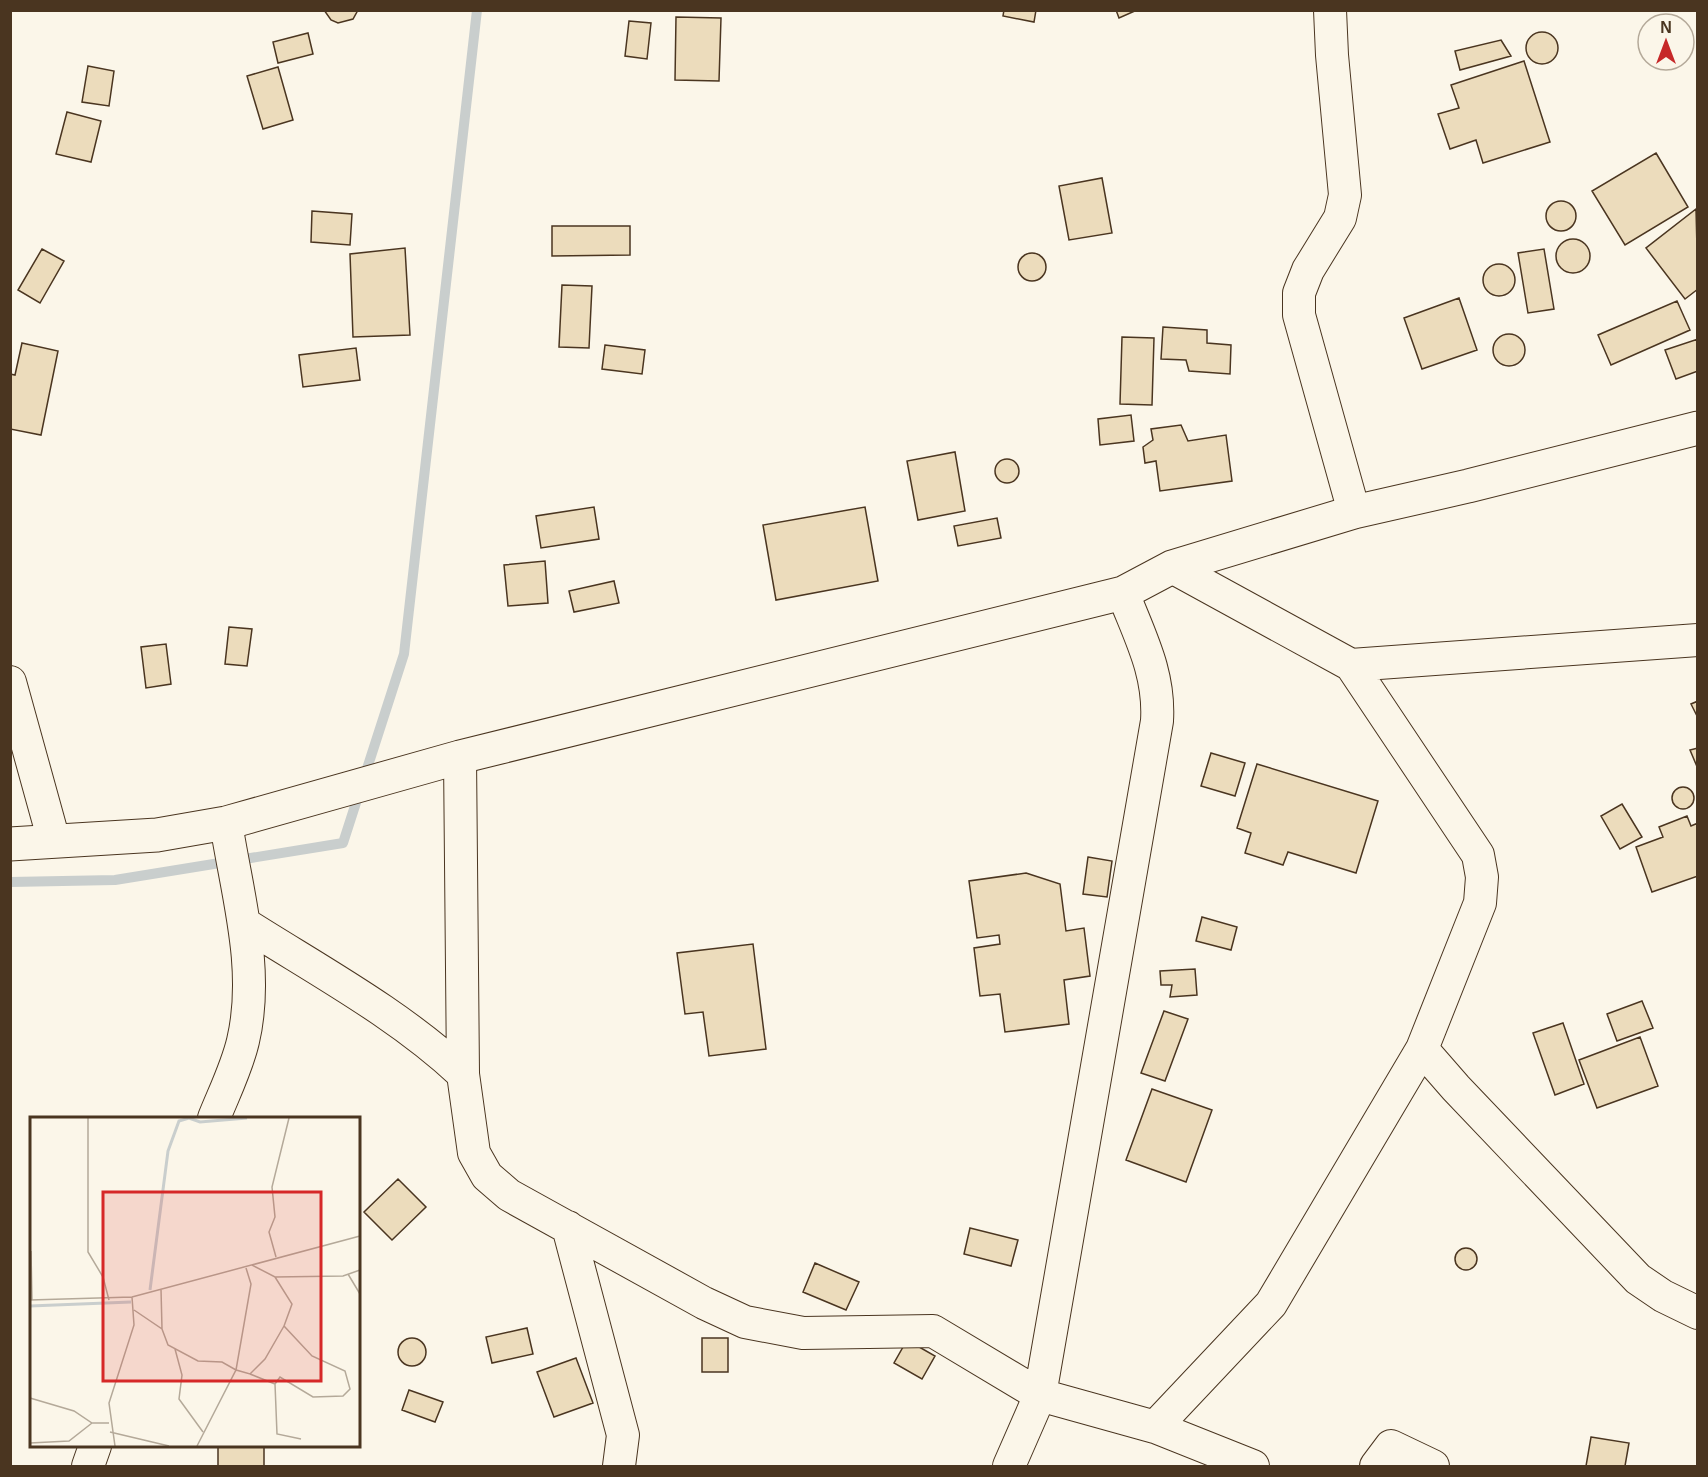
<svg xmlns="http://www.w3.org/2000/svg" width="1708" height="1477" font-family="Arial,sans-serif">
<rect width="100%" height="100%" fill="#fbf6e9"/>
<g fill="none" stroke-linecap="round" stroke-linejoin="round">
<path stroke="#c9cecd" stroke-width="10" d="M10,882L115,880L343,843L404,654L477,10"/>
</g>
<path fill="#ecdcbc" stroke="#4a3520" stroke-width="1.5" d="M324,10H358L353,19L338,23L331,20Z
M1004,10H1036L1034,22L1003,16Z
M1116,10H1137L1119,18Z
M676,17L721,18L719,81L675,80Z
M629,21L651,23L647,59L625,56Z
M1526 48a16 16 0 1 1 32 0a16 16 0 1 1-32 0Z
M308,33L313,54L278,63L273,42Z
M1501,40L1511,56L1460,70L1455,51Z
M1524,61L1550,142L1483,163L1476,140L1450,149L1438,114L1459,108L1451,85Z
M88,66L114,71L109,106L82,102Z
M278,67L293,120L263,129L247,76Z
M67,112L101,121L91,162L56,154Z
M1656,153L1688,207L1625,245L1592,191Z
M1102,178L1112,233L1069,240L1059,186Z
M1546 216a15 15 0 1 1 30 0a15 15 0 1 1-30 0Z
M1696,209L1698,289L1685,299L1646,248Z
M312,211L352,214L350,245L311,242Z
M552,226H630V255L552,256Z
M1556 256a17 17 0 1 1 34 0a17 17 0 1 1-34 0Z
M405,248L410,335L353,337L350,254Z
M42,249L64,261L40,303L18,290Z
M1544,249L1554,309L1528,313L1518,253Z
M1018 267a14 14 0 1 1 28 0a14 14 0 1 1-28 0Z
M1483 280a16 16 0 1 1 32 0a16 16 0 1 1-32 0Z
M562,285L592,286L589,348L559,347Z
M1459,298L1477,350L1422,369L1404,318Z
M1677,301L1690,330L1611,365L1598,335Z
M1163,327L1207,330V343L1231,345L1230,374L1189,371L1186,360L1161,359Z
M1493 350a16 16 0 1 1 32 0a16 16 0 1 1-32 0Z
M1122,337L1154,338L1152,405L1120,404Z
M1698,339V371L1676,379L1665,350Z
M22,343L58,351L41,435L10,429V374L15,375Z
M605,345L645,350L642,374L602,369Z
M356,348L360,380L303,387L299,355Z
M1131,415L1134,441L1100,445L1098,419Z
M1181,425L1188,441L1226,435L1232,481L1160,491L1156,461L1145,463L1143,447L1153,440L1151,429Z
M955,452L965,511L918,520L907,461Z
M995 471a12 12 0 1 1 24 0a12 12 0 1 1-24 0Z
M594,507L599,539L541,548L536,516Z
M865,507L878,581L776,600L763,525Z
M997,518L1001,538L958,546L954,526Z
M545,561L548,603L508,606L504,565Z
M614,581L619,603L574,612L569,591Z
M229,627L252,629L247,666L225,664Z
M166,644L171,684L146,688L141,647Z
M1698,701V718L1691,704Z
M1698,748V769L1690,750Z
M1211,753L1245,763L1235,796L1201,786Z
M1257,764L1378,801L1356,873L1288,852L1283,865L1245,853L1251,833L1237,828Z
M1672 798a11 11 0 1 1 22 0a11 11 0 1 1-22 0Z
M1622,804L1642,837L1620,849L1601,816Z
M1687,816L1691,826L1698,823V876L1652,892L1636,847L1663,837L1659,827Z
M1088,857L1112,861L1107,897L1083,894Z
M1026,873L1060,884L1066,931L1084,928L1090,976L1064,980L1069,1024L1005,1032L1000,994L980,996L974,948L1000,944L999,935L977,938L969,881Z
M1202,917L1237,927L1231,950L1196,941Z
M753,944L766,1049L709,1056L703,1012L685,1014L677,953Z
M1195,969L1197,995L1170,997L1172,985H1161L1160,971Z
M1642,1001L1653,1028L1617,1041L1607,1014Z
M1164,1011L1188,1019L1165,1081L1141,1073Z
M1563,1023L1584,1084L1555,1095L1533,1033Z
M1640,1037L1658,1086L1597,1108L1579,1060Z
M1152,1089L1212,1110L1186,1182L1126,1160Z
M398,1179L426,1207L392,1240L364,1212Z
M970,1228L1018,1240L1011,1266L964,1254Z
M1455 1259a11 11 0 1 1 22 0a11 11 0 1 1-22 0Z
M815,1263L859,1282L846,1310L803,1292Z
M527,1328L533,1354L492,1363L486,1337Z
M398 1352a14 14 0 1 1 28 0a14 14 0 1 1-28 0Z
M702,1338H728V1372H702Z
M907,1340L935,1356L922,1379L894,1363Z
M576,1358L593,1403L554,1417L537,1372Z
M409,1390L443,1402L435,1422L402,1410Z
M1591,1437L1629,1443L1625,1466H1586Z
M218,1446H264V1466H218Z"/>
<g fill="none" stroke-linecap="round" stroke-linejoin="round">
<g stroke="#4a3520" stroke-width="34">
<path id="minor" d="M1330,10L1332,55L1345,195L1340,218L1308,270L1299,293V315L1354,512
M1172,567L1351,665L1698,640
M1351,665L1478,855L1482,877L1480,903L1422,1049L1456,1088L1638,1279L1663,1296L1698,1313
M10,682L54,841
M460,757L463,1074
M245,924C319,971 399,1014 463,1074L474,1153L487,1176L509,1195L704,1303L745,1322L803,1333L933,1331L1040,1395L1157,721C1160,673 1140,637 1123,593
M214,1118C224,1093 237,1067 243,1041C260,969 237,894 226,823
M568,1227L623,1435L619,1466
M1155,1427L1253,1466
M88,1466L95,1446
M1009,1466L1040,1395L1155,1427L1271,1304L1422,1049
M1376,1466L1391,1446L1433,1466"/>
</g>
<g stroke="#4a3520" stroke-width="35">
<path id="tertiary" d="M10,844L157,835L226,823L460,757L1123,593L1172,567L1354,512L1468,486L1698,428"/>
</g>
<use href="#minor" stroke="#fbf6e9" stroke-width="32"/>
<use href="#tertiary" stroke="#fbf6e9" stroke-width="33"/>
</g>
<g transform="translate(30 1117)">
<rect width="330" height="330" fill="#fbf6e9"/>
<path fill="none" stroke="#c9cecd" stroke-width="3" d="M120,173L138,34L149,4L159,1L170,5L217,1M0,189L101,185"/>
<path fill="none" stroke="#b4a999" stroke-width="1.5" d="M58,1V135L73,160L79,183M1,134L2,183M246,140L239,115L245,100L242,70L259,1M222,148L245,160L313,159L330,153M318,157L330,177M131,172L132,212M0,183L102,180L330,119M104,193L132,212L138,228L168,244L192,245L206,253L221,167L216,151M145,232L152,258L149,282L173,315M220,257L245,267L250,260L283,280L313,279L320,272L315,254L282,239L254,209L262,187L245,160M245,267L247,317L271,322M0,281L44,294L62,306H79M80,315L139,329M0,326L39,324L62,306M85,329L79,286L104,208L102,180M167,329L206,253L220,257L235,242L254,209"/>
<path fill="#d62828" fill-opacity="0.15" stroke="#d62828" stroke-width="3" d="M73,75H291V264H73Z"/>
<rect width="330" height="330" fill="none" stroke="#4a3520" stroke-width="3"/>
</g>
<rect width="1708" height="1477" fill="none" stroke="#4a3520" stroke-width="24"/>
<g transform="translate(1666 42)"><circle r="28" fill="#fbf6e9" stroke="#b4a999" stroke-width="1.5"/>
<path d="M0-4.5L10 22L0 15L-10 22Z" fill="#c62828"/>
<text y="-9" font-size="16" font-weight="bold" text-anchor="middle" fill="#4a3520">N</text>
</g>
</svg>
